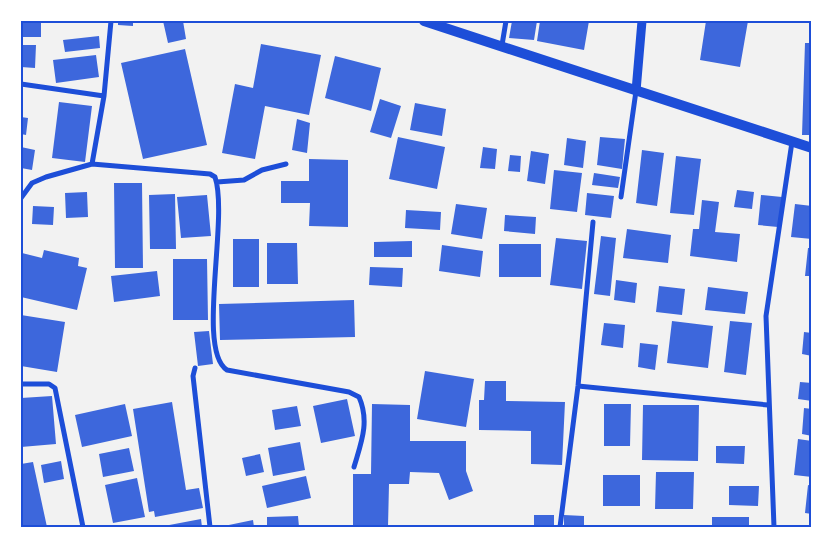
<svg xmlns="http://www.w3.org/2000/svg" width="833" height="548" font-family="'DejaVu Sans',sans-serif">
<rect width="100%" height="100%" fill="#f2f2f2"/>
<path fill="#3d67dc" d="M21,21H41V37H21Z
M118,21H133V26L118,25Z
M163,21H183L186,39L168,43Z
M512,21H537L534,40L509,38Z
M540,21H589L584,50L537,41Z
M706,21H748L740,67L700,60Z
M99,36L100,48L65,52L63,40Z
M805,43H812V135H802Z
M261,44L321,55L309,115L265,106L255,159L222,153L235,84L253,88Z
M21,45H36L35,68L21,67Z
M185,49L207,145L143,159L121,63Z
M96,55L99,77L56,83L53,60Z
M335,56L381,68L371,111L325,98Z
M380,99L401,106L391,138L370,132Z
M59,102L92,106L85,162L52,158Z
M415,103L446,109L442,136L410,130Z
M21,117L28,118L26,135L21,134Z
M297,119L310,123L307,153L292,150Z
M398,137L445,147L437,189L389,179Z
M600,137L625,139L622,169L597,165Z
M567,138L586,141L583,168L564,165Z
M21,147L35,150L32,170L21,168Z
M483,147L497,149L495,169L480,168Z
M642,150L664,153L657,206L636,203Z
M531,151L549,154L545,184L527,181Z
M510,155L521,156L520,172L508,171Z
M676,156L701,159L694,215L670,213Z
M309,159L348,160V227L309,226L310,203H281V181H309Z
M554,170L582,173L577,212L550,209Z
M594,173L620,177L618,188L592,185Z
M114,183H142L143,268H115Z
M737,190L754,192L752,209L734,207Z
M87,192L88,217L66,218L65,193Z
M587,193L614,196L611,218L585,215Z
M175,194L176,249H150L149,195Z
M207,195L211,236L181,238L177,197Z
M761,195L782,197L778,227L758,225Z
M702,200L719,202L715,232L740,234L737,262L690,256L693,229H699Z
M456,204L487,208L482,239L451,234Z
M795,204L812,206V239L791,237Z
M33,206L54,207L53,225L32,224Z
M406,210L441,212L440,230L405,228Z
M505,215L536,217L535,234L504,231Z
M627,229L671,235L668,263L623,258Z
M601,236L616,238L610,296L594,294Z
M556,238L587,241L582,289L550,285Z
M233,239H259V287H233Z
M412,241V257H374V242Z
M267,243H297L298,284H267Z
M499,244H541V277H499Z
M442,245L483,251L480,277L439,271Z
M808,248H812V276H805Z
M44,250L79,258L78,266L87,268L77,310L21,297L22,253L42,258Z
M173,259H207L208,320H173Z
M370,267L403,268L402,287L369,285Z
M157,271L160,296L114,302L111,276Z
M616,280L637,283L635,303L614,300Z
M659,286L685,289L682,315L656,312Z
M708,287L748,292L745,314L705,310Z
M354,300L355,337L220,340L219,304Z
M21,315L65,322L57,372L21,366Z
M672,321L713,326L708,368L667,363Z
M730,321L752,323L746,375L724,372Z
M604,323L625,325L623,348L601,345Z
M209,331L213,364L198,366L194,332Z
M804,332L812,333V356L802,354Z
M640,343L658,345L655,370L638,367Z
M425,371L474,379L466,427L417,419Z
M485,381H506V401L565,402L562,465L531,464V431L479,430V400H484Z
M800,382L812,383V401L798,399Z
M52,396L56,444L21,447V398Z
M347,399L355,436L321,443L313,406Z
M172,402L186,490L199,488L203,508L155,517L154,511L149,512L133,409Z
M125,404L132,436L82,447L75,415Z
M372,404L410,405V441H466V471L473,491L449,500L439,473L410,472L409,484H389L388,527H353V474H371Z
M604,404H631L630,446H604Z
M643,405H699L698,461L642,460Z
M297,406L301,426L275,430L272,410Z
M804,408L812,409V436L802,434Z
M798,439L812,441V477L794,475Z
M300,442L305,470L273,476L268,448Z
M716,446H745L744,464L716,463Z
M129,448L134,471L103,477L99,454Z
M260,454L264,472L246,476L242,458Z
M61,461L64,479L44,483L41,465Z
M33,462L47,527H21V464Z
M656,472H694L693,509H655Z
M603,475H640V506H603Z
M306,476L311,498L267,508L262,486Z
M137,478L145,517L113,523L105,485Z
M808,485L812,486V514L805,513Z
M729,486H759L758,506L729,505Z
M534,515H554V527H534Z
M564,515L584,516V527H564Z
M298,516L299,527H267V517Z
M712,517H749V527H712Z
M201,519L202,527H165L164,526Z
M253,520L254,527H224V526Z"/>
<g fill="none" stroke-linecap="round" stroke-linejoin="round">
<path stroke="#1d4ed8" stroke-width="5" d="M502,45L506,21
M21,84L104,96
M92,164L210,174L215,177C229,218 196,351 227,370L349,392L359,397C370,422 361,443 354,467
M217,182L244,180L262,170L286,164
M621,197L636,91
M21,198L32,183L46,177L92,164L104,96L111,21
M195,368L193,376L210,527
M21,384H49L55,388L83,527
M578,386L768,405
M560,527L578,386L593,222
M774,527L766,316L792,142"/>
<path stroke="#1d4ed8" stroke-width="9" d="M636,91L642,21"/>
<path stroke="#1d4ed8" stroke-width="10" d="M424,21L812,148"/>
</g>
<rect width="833" height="548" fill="none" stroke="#ffffff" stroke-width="45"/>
<rect x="22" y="22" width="788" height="504" fill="none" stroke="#1d4ed8" stroke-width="2"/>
</svg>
